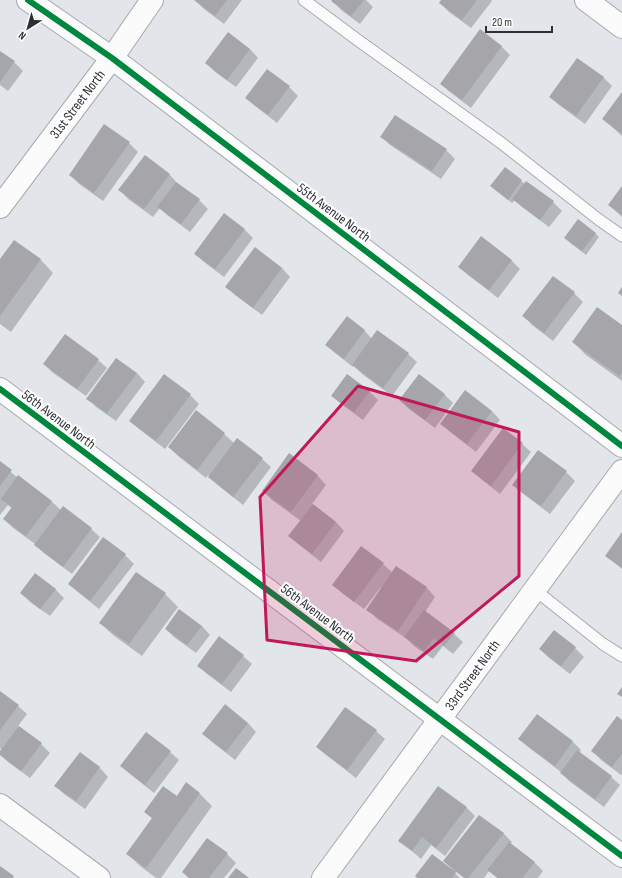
<svg xmlns="http://www.w3.org/2000/svg" width="622" height="878" font-family="'Sofia Sans Condensed',sans-serif">
<rect width="100%" height="100%" fill="#e2e6eb"/>
<path fill="#0003" d="M195,0H242L224,24L204,9Z
M334,0H366L373,7L360,24L341,10L333,1Z
M442,0H491L492,1L471,28L449,12L440,3Z
M501,46L510,55L471,108L450,92L441,84Z
M250,49L258,58L236,87L215,72L206,63Z
M0,52L14,62L23,71L8,91L0,85Z
M578,59L604,78L612,86L585,124L559,105L550,97Z
M267,70L289,87L298,96L277,123L255,106L246,98Z
M622,93V136L603,119Z
M381,136L446,150L455,159L441,179L390,145Z
M129,143L138,152L103,201L79,184L70,175Z
M145,156L170,175L178,184L199,200L208,209L190,232L167,215L160,208L153,217L128,199L120,190Z
M505,168L525,184L553,202L562,211L549,227L522,207L515,200L512,203L496,190Z
M622,188V217L609,205Z
M224,215L245,230L253,238L224,277L204,262L195,253Z
M595,233L599,237L586,255L569,242Z
M481,238L512,261L520,269L498,298L468,275L459,267Z
M14,241L41,260L53,273L11,332L0,324V261Z
M255,248L282,268L290,277L262,315L235,295L227,287Z
M553,277L574,293L583,302L553,341L532,325L524,316Z
M347,318L365,331L372,339L408,354L417,362L392,396L362,374L354,366L353,367L335,353L327,345Z
M622,326V381L586,355L573,342Z
M98,360L107,368L86,396L53,373L44,364Z
M137,373L145,382L116,421L96,407L88,398Z
M164,376L190,395L199,404L165,449L139,429L130,421Z
M369,391L378,400L363,420L341,404L332,396Z
M444,394L453,403L435,428L409,409L400,400Z
M492,411L500,420L476,452L450,432L442,423Z
M196,412L224,434L234,443L262,459L271,467L243,505L218,485L208,475L206,478L178,456L169,447Z
M522,444L531,452L500,494L481,479L472,471Z
M539,451L566,472L575,481L550,514L522,493L513,485Z
M289,455L318,476L326,485L312,504L336,522L344,531L321,562L298,544L289,536L301,521L272,500L263,491Z
M0,463L18,478L51,501L61,510L91,529L100,537L72,574L44,553L35,544L13,528L4,519L12,509L8,505L0,515Z
M622,533V569L606,556Z
M103,538L125,555L134,564L99,609L78,592L69,584Z
M383,564L393,573L396,567L427,588L435,597L425,612L454,634L463,642L453,654L443,646L433,659L414,646L407,639L376,618L368,609L382,588L381,587L364,609L342,593L333,585Z
M136,573L165,594L178,607L142,656L113,635L100,623Z
M55,589L64,598L50,616L30,602L22,593Z
M202,626L210,635L196,653L174,637L166,629Z
M554,632L575,648L584,657L570,674L549,658L540,649Z
M243,656L252,664L231,692L207,674L198,665Z
M0,692L18,706L27,714L18,726L41,744L50,753L30,778L8,762L0,754L2,750L0,748Z
M537,715L573,742L581,750L579,753L611,777L620,785L604,807L569,781L561,772L528,747L519,739Z
M622,721V774L621,775L601,760L593,751Z
M248,723L256,732L235,760L212,742L204,734Z
M376,731L385,739L356,778L326,755L317,747Z
M170,752L179,760L154,793L130,774L121,765Z
M80,754L100,768L108,777L85,809L64,794L56,786Z
M186,784L200,794L212,806L161,878H156L140,866L128,854L153,819L145,812L177,797Z
M466,807L475,816L445,856L431,845L421,859L399,840Z
M503,833L512,842L510,844L534,862L543,871L538,878H497L489,871L484,878H464L456,872L455,873L460,878H418L453,870L444,861Z
M227,854L236,863L224,878H189L183,872Z"/>
<path fill="#a6a6aa" d="M194,0H227L215,16Z
M332,0H364L351,16L331,1Z
M441,0H477L462,20L439,3Z
M480,29L502,46L462,100L440,84Z
M228,32L250,49L227,80L205,63Z
M0,51L15,61L0,82Z
M577,58L604,77L576,116L549,97Z
M267,69L290,86L268,115L245,98Z
M622,92V134L602,119Z
M395,115L447,149L432,171L380,137Z
M104,124L130,142L94,193L69,175Z
M145,155L170,174L144,209L118,190Z
M505,167L522,180L508,200L490,186Z
M526,181L554,201L540,220L512,199Z
M176,182L200,199L181,224L157,207Z
M622,186V215L608,205Z
M224,213L245,229L215,269L194,254Z
M578,219L596,233L582,251L564,238Z
M481,236L512,260L489,290L458,267Z
M14,240L41,259L0,316V259Z
M255,247L282,268L253,308L225,287Z
M553,276L575,292L544,333L522,316Z
M622,287V296L618,293Z
M597,307L622,325V373L619,376L572,342Z
M347,316L365,330L344,359L325,345Z
M377,330L409,353L383,388L352,365Z
M65,334L99,359L77,389L43,364Z
M116,358L137,373L107,413L86,399Z
M164,374L191,394L156,441L129,421Z
M347,374L370,391L354,412L331,396Z
M419,374L445,394L425,420L399,400Z
M465,390L492,411L467,444L440,424Z
M196,410L225,433L197,470L168,447Z
M503,428L523,443L491,486L471,471Z
M237,438L263,458L233,497L208,477Z
M538,450L567,471L541,506L512,485Z
M289,453L318,475L291,512L262,491Z
M0,461L12,470L0,486Z
M18,475L52,501L26,536L3,519L12,507L1,499Z
M313,504L336,522L312,554L288,536Z
M63,506L92,528L63,567L34,545Z
M622,532V568L605,556Z
M103,537L126,554L90,601L68,584Z
M361,546L384,563L354,602L332,585Z
M396,566L427,587L398,631L366,610Z
M136,572L166,593L129,644L99,623Z
M35,573L56,589L40,609L20,593Z
M179,609L202,626L187,645L165,629Z
M424,610L455,633L444,646L434,638L424,651L404,637Z
M554,630L576,647L561,666L539,649Z
M219,636L244,655L222,684L197,666Z
M622,687V697L617,694Z
M0,691L19,705L0,730Z
M225,704L248,723L226,752L202,734Z
M345,707L377,730L347,770L316,747Z
M537,714L573,741L555,766L518,739Z
M617,716L622,720V754L612,767L591,751Z
M19,726L42,743L21,771L0,755V751Z
M146,732L171,751L145,785L120,766Z
M577,750L612,776L595,799L560,773Z
M80,752L100,767L76,801L54,786Z
M186,782L200,793L146,868L126,854L152,818L144,812L163,786L177,796Z
M438,786L467,807L436,848L422,837L412,851L398,841Z
M479,815L504,833L468,878H465L443,861Z
M207,838L228,853L209,878H189L182,872Z
M509,842L535,862L522,878H498L487,870Z
M432,854L456,872L452,878H417L415,876Z
M0,866L14,876L13,878H0Z
M236,868L249,878H228Z"/>
<g fill="none" stroke-linecap="round" stroke-linejoin="round">
<g stroke="#a6a9ad" stroke-width="13">
<path id="lane" d="M304,0L359,41L500,142L598,219L622,236
M535,590L603,644L622,656"/>
</g>
<g stroke="#a6a9ad" stroke-width="24">
<path id="street" d="M28,0L112,58L622,446
M0,207L112,58L152,0
M0,389L622,856
M0,805L99,878
M323,878L622,471"/>
</g>
<g stroke="#a6a9ad" stroke-width="24">
<path id="secondary" d="M586,0L622,27"/>
</g>
<use href="#lane" stroke="#fbfbfc" stroke-width="11"/>
<use href="#street" stroke="#fbfbfc" stroke-width="22"/>
<use href="#secondary" stroke="#fbfbfc" stroke-width="22"/>
<g stroke="#fff" stroke-width="8">
<path id="cycleway" d="M28,0L112,58L622,446
M0,389L622,856"/>
</g>
<use href="#cycleway" stroke="#00873e" stroke-width="6"/>
</g>
<path fill="#c2185b" fill-opacity="0.2" stroke="#c2185b" stroke-width="3" stroke-linejoin="round" d="M358,386L519,432V576L416,661L267,640L260,497Z"/>
<g text-anchor="middle" stroke-width="4" stroke-linejoin="round" paint-order="stroke">
<g font-size="14" fill="#2c2f33" stroke="#fff">
<text transform="translate(77 104) rotate(-53)" y="5">31st Street North</text>
<text transform="translate(334 212) rotate(37)" y="5">55th Avenue North</text>
<text transform="translate(59 419) rotate(37)" y="5">56th Avenue North</text>
<text transform="translate(318 613) rotate(37)" y="5">56th Avenue North</text>
<text transform="translate(472 675) rotate(-54)" y="5">33rd Street North</text>
</g>
</g>
<g transform="translate(28 28) rotate(217)" stroke="#ffffff" stroke-width="3" paint-order="stroke">
<path d="M0-3L7 15L0 10L-7 15Z" fill="#2c2f33"/>
<text y="-6" font-size="11" font-weight="bold" text-anchor="middle" fill="#2c2f33">N</text>
</g>
<path d="M486 26v6h66v-6" fill="none" stroke="#2c2f33" stroke-width="2"/>
<text x="492" y="26" font-size="12" fill="#2c2f33" stroke="#ffffff" stroke-width="3" paint-order="stroke">20 m</text>
</svg>
